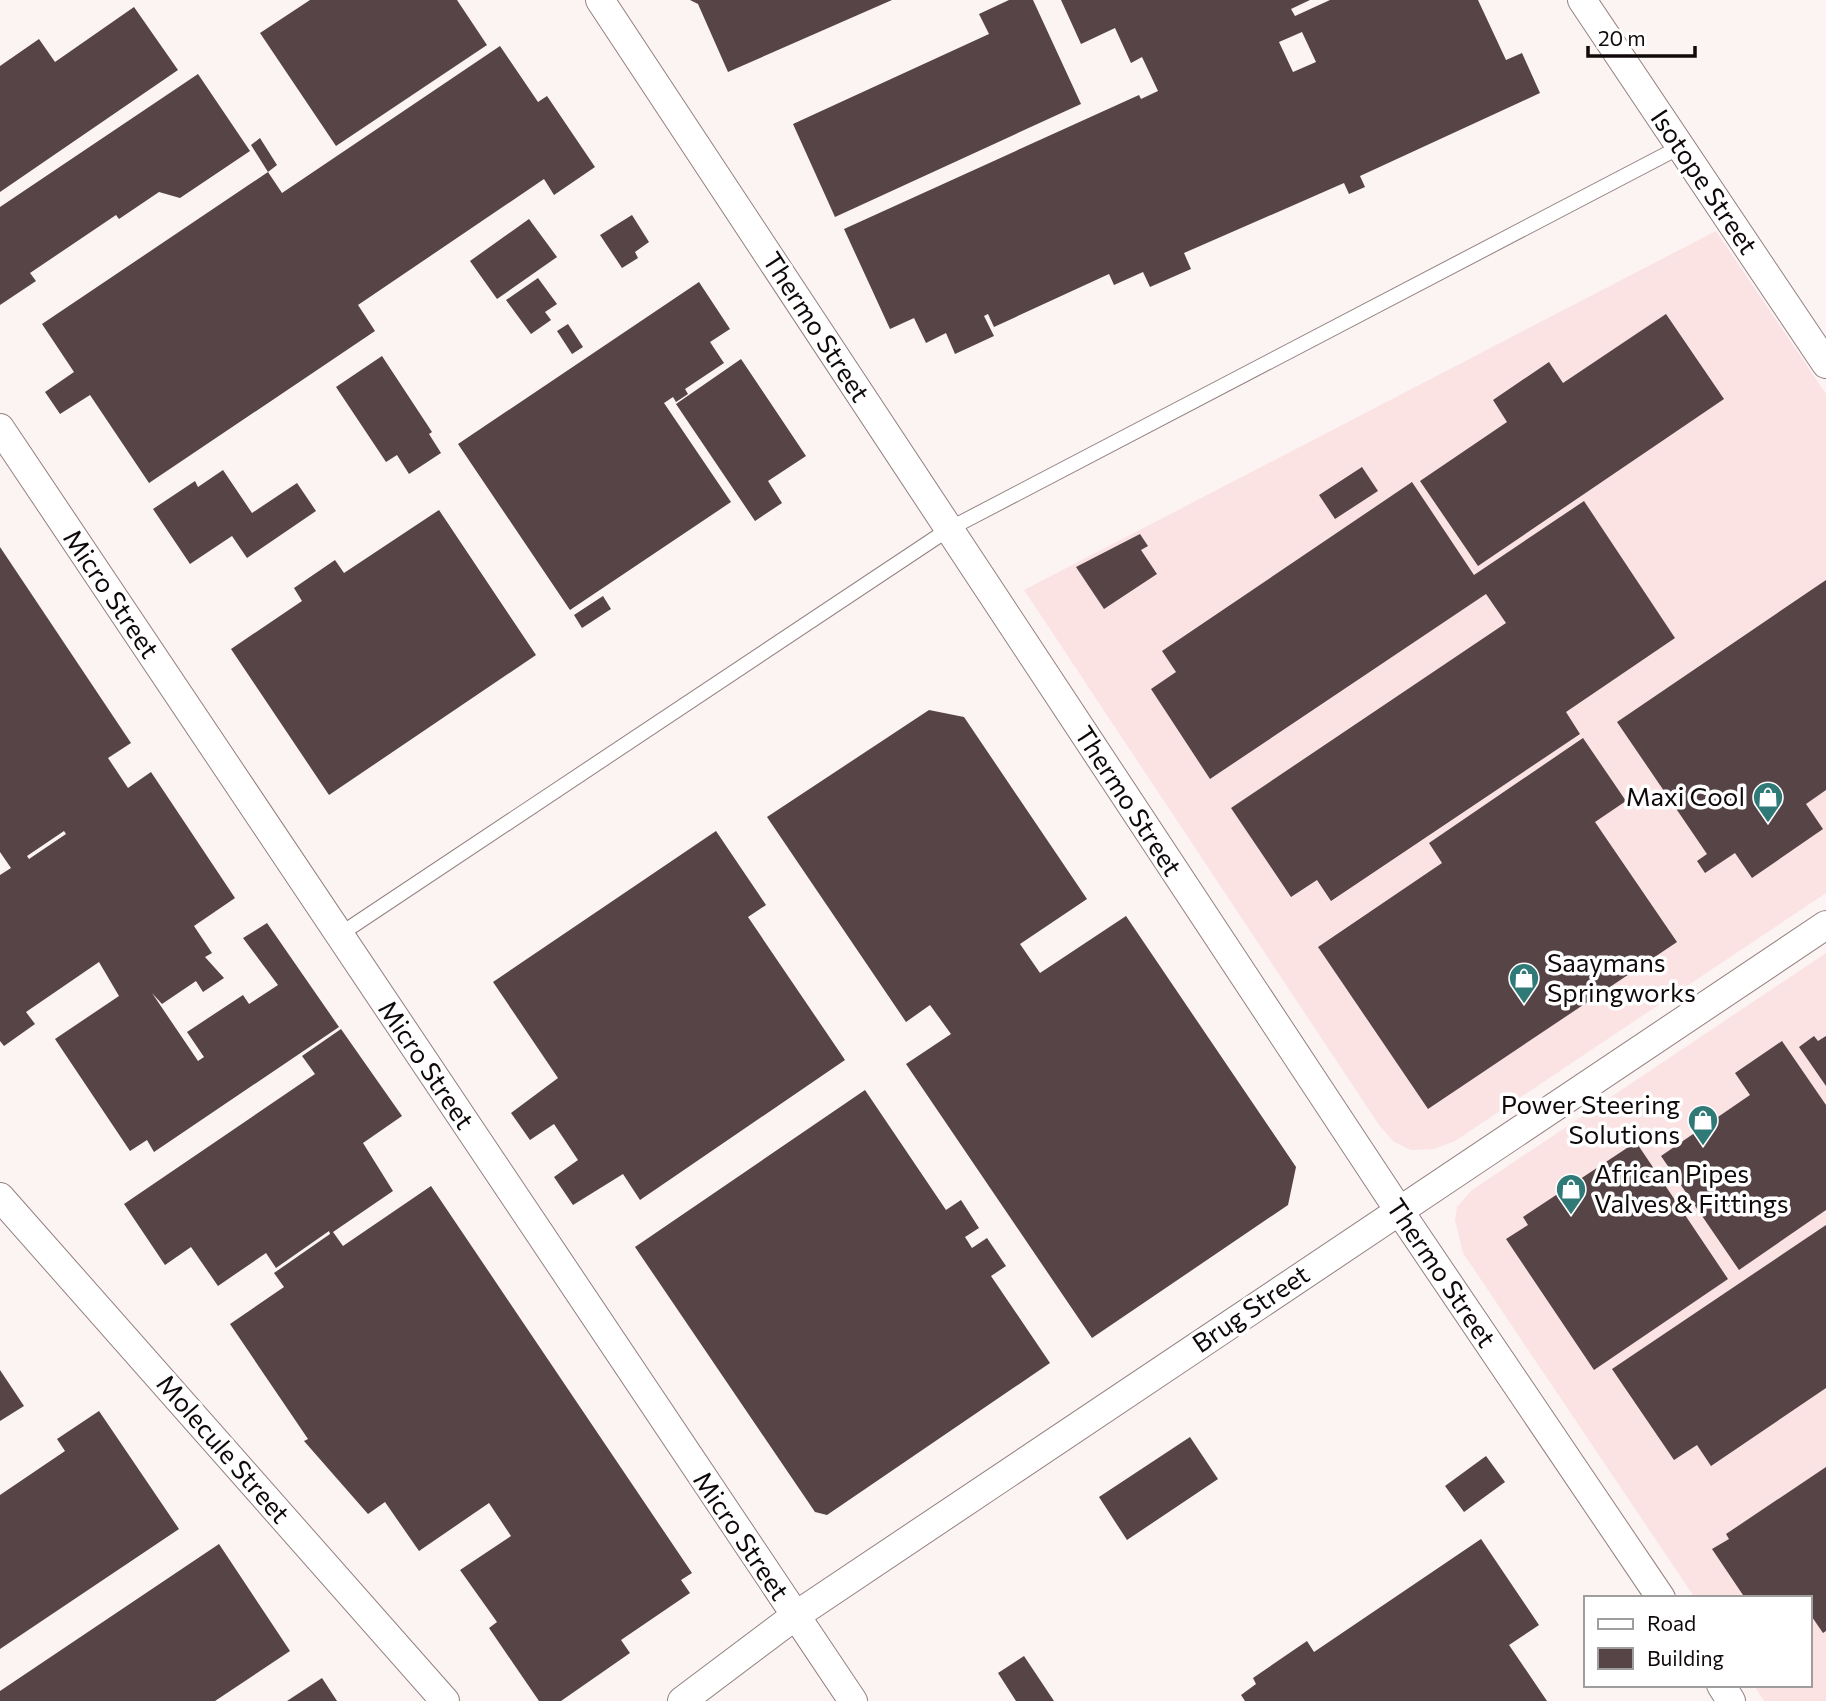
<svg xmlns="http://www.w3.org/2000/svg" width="1826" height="1701" font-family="Commissioner,sans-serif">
<rect width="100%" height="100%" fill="#fcf3f3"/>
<path fill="#fbe2e3" d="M1716,231L1826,394V893L1455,1141L1434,1149L1411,1150L1394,1142L1379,1125L1024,590Z
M1826,953V1701H1764L1754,1685H1810V1598H1695L1463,1253L1455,1220L1457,1207L1472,1190Z"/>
<path fill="#564446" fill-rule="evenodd" d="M310,0H457L487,45L336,146L260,33Z
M690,0H892L728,72L698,4Z
M1009,0H1033L1081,104L835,217L793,124L989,34L979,14Z
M1061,0H1310L1291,9L1295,16L1330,0H1478L1506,60L1522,53L1540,93L1360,176L1365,187L1349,194L1344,183L1184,253L1191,269L1150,287L1143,272L1114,285L1109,274L994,327L988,314L984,316L994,336L955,354L946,333L926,343L914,318L890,329L844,229L1139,95L1141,99L1158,91L1142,57L1131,63L1115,28L1081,44ZM1302,32L1316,62L1293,72L1279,42Z
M134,7L178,70L0,192V66L39,39L55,62Z
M500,46L538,102L547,96L595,167L554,195L544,179L358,305L375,331L149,483L90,395L60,414L45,392L74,372L42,324L268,172L282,193Z
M198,74L250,151L180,198L159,192L119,219L116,215L30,273L36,281L0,305V207Z
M260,138L277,165L268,172L251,145Z
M632,215L649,242L635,252L638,258L622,268L600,235Z
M529,219L557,257L497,299L470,261Z
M538,278L557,304L545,312L551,320L531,334L506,300Z
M699,282L730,329L710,342L724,363L685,389L688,394L676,402L673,397L664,403L731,502L570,610L458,444Z
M1666,314L1724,399L1478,566L1420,481L1507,422L1493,400L1549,362L1563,383Z
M568,324L583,347L572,354L557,331Z
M382,356L432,432L429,434L441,453L409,474L397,455L386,462L336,387Z
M741,359L806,456L768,481L782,503L755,521L676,404Z
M1362,467L1378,491L1335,519L1319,495Z
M223,470L252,513L297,483L316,511L247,558L232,536L190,564L153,509L195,481L198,487Z
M1412,482L1474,575L1584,501L1675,638L1566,712L1580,734L1331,901L1317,880L1291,897L1231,808L1506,623L1486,594L1210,779L1151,689L1176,672L1162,651Z
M439,510L536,655L329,795L231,649L302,601L294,588L335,560L344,573Z
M1140,534L1148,546L1141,550L1157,574L1104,609L1076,567Z
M0,547L131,743L108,758L128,788L151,772L235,898L194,926L212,953L205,957L224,978L203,992L196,981L162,1004L152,993L198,1061L204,1057L187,1032L243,995L249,1004L278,985L243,938L267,923L339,1027L154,1152L147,1140L130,1151L55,1039L119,996L99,962L26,1012L35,1024L4,1046L0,1041V875L11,868L0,852ZM64,831L66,834L29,859L27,856Z
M1826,580V790L1806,804L1823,829L1752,878L1735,853L1705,873L1697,861L1707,854L1617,722Z
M603,596L611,609L582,628L574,615Z
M929,710L964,717L1087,899L1020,944L1040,973L1126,916L1296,1167L1288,1205L1092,1338L906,1064L951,1034L930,1005L906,1022L767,817Z
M1583,738L1626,801L1595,822L1677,942L1428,1109L1318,947L1442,863L1429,843Z
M716,831L766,905L748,917L845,1060L640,1200L623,1174L573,1205L554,1177L578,1160L554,1124L530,1140L511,1113L558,1078L493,982Z
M341,1029L402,1116L363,1143L393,1191L333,1232L343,1246L431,1186L692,1573L681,1580L690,1593L621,1640L630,1653L561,1701H539L489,1628L497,1622L460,1570L511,1536L489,1503L419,1551L385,1502L368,1514L304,1441L308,1439L230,1324L284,1287L274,1273L330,1234L329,1231L276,1268L266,1253L218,1286L191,1247L165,1265L124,1204L315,1074L302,1056Z
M1814,1036L1818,1041L1826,1036V1086L1799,1047Z
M1782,1041L1826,1105V1210L1739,1270L1661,1156L1750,1095L1735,1073Z
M865,1090L946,1210L961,1200L979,1228L965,1237L972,1248L987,1238L1006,1266L991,1276L1050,1363L827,1515L815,1512L635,1247Z
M1636,1142L1728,1279L1594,1370L1506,1239L1528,1225L1523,1217Z
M1826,1225V1388L1711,1466L1697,1445L1674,1460L1612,1369Z
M0,1370L24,1406L0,1421Z
M99,1411L179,1529L0,1649V1495L65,1451L57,1439Z
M1190,1437L1218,1479L1127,1540L1099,1497Z
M1486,1456L1505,1482L1464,1512L1445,1486Z
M1826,1467V1631L1823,1633L1810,1614V1598H1745L1712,1549L1729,1539L1726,1534Z
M1481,1539L1539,1625L1509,1645L1547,1701H1245L1241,1695L1256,1684L1253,1678L1307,1641L1314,1652Z
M219,1544L290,1651L215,1701H0V1691Z
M1024,1656L1054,1701H1016L998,1673Z
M322,1678L337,1701H287Z"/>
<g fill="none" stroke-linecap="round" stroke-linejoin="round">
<g stroke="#948081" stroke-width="16">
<path id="lane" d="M339,935L949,529L1680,147"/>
</g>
<g stroke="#948081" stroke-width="30">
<path id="street" d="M600,0L1398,1209L1661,1598
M1582,0L1826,364
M0,428L853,1701
M0,1197L445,1701
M1721,1685L1731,1701
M682,1701L795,1616L1826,925"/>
</g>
<use href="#lane" stroke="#fff" stroke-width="14"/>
<use href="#street" stroke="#fff" stroke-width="28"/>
</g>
<defs>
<g id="shop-pin" transform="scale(1.575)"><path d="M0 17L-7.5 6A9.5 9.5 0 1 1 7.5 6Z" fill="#2f7977" stroke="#fff"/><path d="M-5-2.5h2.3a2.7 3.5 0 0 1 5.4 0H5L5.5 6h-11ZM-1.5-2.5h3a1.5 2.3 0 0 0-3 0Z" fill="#fff"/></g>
</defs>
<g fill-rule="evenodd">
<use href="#shop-pin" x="1768" y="797"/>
<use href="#shop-pin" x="1524" y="978"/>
<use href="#shop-pin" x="1703" y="1120"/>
<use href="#shop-pin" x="1571" y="1189"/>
</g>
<g text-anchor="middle" stroke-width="7" stroke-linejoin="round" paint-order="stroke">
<g font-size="26" fill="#10090a" stroke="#fff">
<text transform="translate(1704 182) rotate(56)" y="9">Isotope Street</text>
<text transform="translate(816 327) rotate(57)" y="9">Thermo Street</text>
<text transform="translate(111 594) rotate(56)" y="9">Micro Street</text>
<text transform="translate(1128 801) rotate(57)" y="9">Thermo Street</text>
<text transform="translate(426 1065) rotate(56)" y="9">Micro Street</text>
<text transform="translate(1441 1273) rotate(56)" y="9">Thermo Street</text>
<text transform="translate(1251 1309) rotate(-34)" y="9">Brug Street</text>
<text transform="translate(223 1449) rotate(49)" y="9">Molecule Street</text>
<text transform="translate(741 1536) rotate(56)" y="9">Micro Street</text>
</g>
<g font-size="26" fill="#10090a" stroke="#fff" text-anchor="end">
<text x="1745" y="806">Maxi Cool</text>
<text x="1547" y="972" text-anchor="start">Saaymans<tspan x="1547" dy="30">Springworks</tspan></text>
<text x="1680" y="1114">Power Steering<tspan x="1680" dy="30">Solutions</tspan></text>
<text x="1594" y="1183" text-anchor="start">African Pipes<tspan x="1594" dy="30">Valves &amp; Fittings</tspan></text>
</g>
</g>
<rect x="1584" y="1596" width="228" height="91" fill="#ffffff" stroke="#9f9d9d" stroke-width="2"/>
<rect x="1598" y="1619" width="35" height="10" fill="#ffffff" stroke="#9f9d9d" stroke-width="2"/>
<text x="1647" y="1631" font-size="21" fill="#10090a">Road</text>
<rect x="1598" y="1648" width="35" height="21" fill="#564446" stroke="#9f9d9d" stroke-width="2"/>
<text x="1647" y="1666" font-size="21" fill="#10090a">Building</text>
<path d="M1588 46v10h107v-10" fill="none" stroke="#10090a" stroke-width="3.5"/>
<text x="1598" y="46" font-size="21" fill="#10090a" stroke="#ffffff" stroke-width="5" paint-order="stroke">20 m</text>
</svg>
